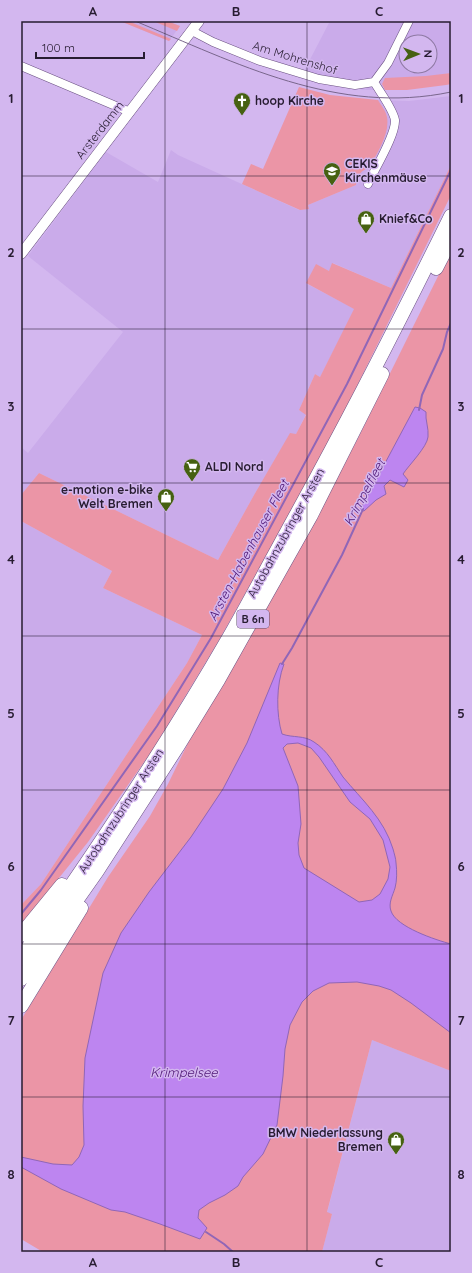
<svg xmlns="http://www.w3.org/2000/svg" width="472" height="1273" font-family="Quicksand,sans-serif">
<rect width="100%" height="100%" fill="#d3b7ef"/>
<path fill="#caabea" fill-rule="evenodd" d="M120,21H167L180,26L169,41Z
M330,21H418L421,23L424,21H451V73L382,84L385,90H367L332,86L272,69L277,61L304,71ZM406,42H430V66H406Z
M451,96V165L391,288L333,263L329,271L316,265L307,284L355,309L320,377L315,374L299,410L306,414L296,434H290L254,495L218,560L39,473L21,495V447L28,453L123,332L28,256L106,152L158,182L171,150L178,155L299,210L308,209V205L356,185L357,176L361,171L369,168L387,116L378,100L409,101Z
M21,521L112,571L103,588L202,635L187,663L41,884L21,905Z
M372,1040L451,1071V1252H322L332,1214L327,1213Z"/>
<path fill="#eb95a6" d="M120,21H128L171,39L169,41Z
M153,21H167L180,26L177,31Z
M451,73V84L446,85L407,90H385L382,84L385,78L426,76Z
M299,87L330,95L378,100C381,105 386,111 387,117C390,134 377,153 369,168C360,171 358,175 356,185L308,205L309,209L300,210L242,184L251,164L263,169Z
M451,165V195L325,451L218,642L154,748L88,842L21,925V905L41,884L187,663L202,635L103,588L112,571L21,521V495L39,473L218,560L254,495L290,433L296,434L306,415L299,410L315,374L320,377L354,309L306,283L316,264L329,271L332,263L391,288Z
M451,250V1071L372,1040L327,1212L332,1214L322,1252H43L21,1239V1020L108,877L150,816L168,784L191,737L315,518L358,438Z"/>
<path fill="#bd85f0" stroke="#9066b7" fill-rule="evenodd" d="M415,407L420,408L426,412C425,420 429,428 428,437C427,447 409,465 403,474L408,480L404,487L390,480L384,486L386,494L376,500L364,511L360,510Z
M280,663L284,664C276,685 276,714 282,734C293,738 304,735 314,742C328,751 334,764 343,777C362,800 384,819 393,849C394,853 396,859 396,863C397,871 397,881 395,888C393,895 388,903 391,911C396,927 436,940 451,944V1033L411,1003L391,990L379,986L357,982L329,983L313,991L302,1002L290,1025L285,1049L283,1076L277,1125L263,1154L243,1177L238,1186L225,1195L209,1203L199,1210L198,1218L207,1228L200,1239L160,1224L125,1212L111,1210L61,1189L21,1167V1157L53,1164L72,1165L79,1157L84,1145L83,1106L85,1058L103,973L121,933L149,892L191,837L223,789L247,743ZM298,743L311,748L319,757L350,802L370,819L383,840L390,867L388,879L380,894L372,900L359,902L304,868L299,855L298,843L301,824L298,786L283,748L287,744Z"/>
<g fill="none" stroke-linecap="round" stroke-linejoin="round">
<path stroke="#9066b7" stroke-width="2" d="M419,410L422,395L443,349L447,332L451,323
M282,664L292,648L342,555L363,509
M21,914L41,890L157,726L211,638L347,384L451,170
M206,1232L224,1244L233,1252"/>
<g stroke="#6a5082" stroke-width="9">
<path id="minor" d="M192,31L213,42L260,61L319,79L355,85L374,82L388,63L409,21
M21,66L130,112
M368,184C374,170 396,135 395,120C393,109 380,92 374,82"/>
</g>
<g stroke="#6a5082" stroke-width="11">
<path id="tertiary" d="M21,254L199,21"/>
</g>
<g stroke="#6a5082" stroke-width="15">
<path id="trunk" d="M436,268L451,239
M21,935L62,885
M21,958C95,853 166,747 230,636C250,601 269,565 288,530C345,427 399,322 451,216
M21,979L97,871L177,747L218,680L311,515L382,374
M21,1006L81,908"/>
</g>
<use href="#minor" stroke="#fff" stroke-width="8"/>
<use href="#tertiary" stroke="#fff" stroke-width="10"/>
<use href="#trunk" stroke="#fff" stroke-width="14"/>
<path stroke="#79668c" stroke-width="1" d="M135,21C236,63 338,116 451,92"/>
</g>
<path fill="none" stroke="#271c31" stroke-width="1" stroke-opacity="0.55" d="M165,21V1252M307,21V1252M21,176H451M21,329H451M21,483H451M21,636H451M21,790H451M21,944H451M21,1097H451"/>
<defs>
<g id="church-pin" transform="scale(0.9)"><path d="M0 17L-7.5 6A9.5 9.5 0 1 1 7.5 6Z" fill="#466111" stroke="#d3b7ef"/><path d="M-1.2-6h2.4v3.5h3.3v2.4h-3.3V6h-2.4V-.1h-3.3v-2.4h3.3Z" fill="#fff"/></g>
<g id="school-pin" transform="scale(0.9)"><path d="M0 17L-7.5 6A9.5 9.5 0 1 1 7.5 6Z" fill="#466111" stroke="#d3b7ef"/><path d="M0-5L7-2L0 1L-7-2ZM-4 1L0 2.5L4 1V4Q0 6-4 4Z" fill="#fff"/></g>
<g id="shop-pin" transform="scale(0.9)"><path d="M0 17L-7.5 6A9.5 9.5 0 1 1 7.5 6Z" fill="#466111" stroke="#d3b7ef"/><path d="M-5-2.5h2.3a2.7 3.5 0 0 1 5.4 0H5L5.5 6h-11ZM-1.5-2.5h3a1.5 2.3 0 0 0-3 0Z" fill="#fff"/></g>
<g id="supermarket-pin" transform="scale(0.9)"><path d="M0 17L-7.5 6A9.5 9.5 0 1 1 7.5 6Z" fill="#466111" stroke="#d3b7ef"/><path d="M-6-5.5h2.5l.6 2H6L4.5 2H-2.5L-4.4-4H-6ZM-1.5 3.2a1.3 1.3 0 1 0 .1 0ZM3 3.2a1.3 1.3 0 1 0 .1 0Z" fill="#fff"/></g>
</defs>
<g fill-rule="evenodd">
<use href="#church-pin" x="242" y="101"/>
<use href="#school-pin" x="332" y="171"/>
<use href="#shop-pin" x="366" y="219"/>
<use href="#supermarket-pin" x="192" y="467"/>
<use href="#shop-pin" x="166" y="497"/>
<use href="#shop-pin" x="396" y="1140"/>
</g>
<g text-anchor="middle" stroke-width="3" stroke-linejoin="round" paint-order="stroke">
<rect fill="#d3b7ef" stroke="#5b4a6a" stroke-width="1" x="237" y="610" width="32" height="18" rx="3"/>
<g font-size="11" font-weight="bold" fill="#271c31">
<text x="253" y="623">B 6n</text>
</g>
<g font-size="12" fill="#271c31" stroke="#d3b7ef">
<text transform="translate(295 58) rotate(17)" y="4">Am Mohrenshof</text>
<text transform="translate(100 130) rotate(-52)" y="4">Arsterdamm</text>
<text transform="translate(286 533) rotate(-61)" y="4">Autobahnzubringer Arsten</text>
<text transform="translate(121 811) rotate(-57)" y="4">Autobahnzubringer Arsten</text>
</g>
<g font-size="12" font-weight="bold" fill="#271c31" stroke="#d3b7ef" text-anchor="start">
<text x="255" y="105">hoop Kirche</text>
<text x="345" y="168">CEKIS<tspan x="345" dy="14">Kirchenmäuse</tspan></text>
<text x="379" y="223">Knief&amp;Co</text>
<text x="205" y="471">ALDI Nord</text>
<text x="153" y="494" text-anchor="end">e-motion e-bike<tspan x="153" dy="14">Welt Bremen</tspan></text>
<text x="383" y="1137" text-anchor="end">BMW Niederlassung<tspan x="383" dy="14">Bremen</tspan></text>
</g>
<g font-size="13" font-style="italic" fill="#4e1675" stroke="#d3b7ef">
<text transform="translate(364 492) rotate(-62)" y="5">Krimpelfleet</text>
<text transform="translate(248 550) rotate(-62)" y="5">Arsten-Habenhauser Fleet</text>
<text x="184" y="1077">Krimpelsee</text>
</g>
</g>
<rect width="472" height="1273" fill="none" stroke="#d3b7ef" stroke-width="44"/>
<g transform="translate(418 54) rotate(89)"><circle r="19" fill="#d3b7ef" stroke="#8e79a3"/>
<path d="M0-3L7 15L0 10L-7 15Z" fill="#466111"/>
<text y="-6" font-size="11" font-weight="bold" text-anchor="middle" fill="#271c31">N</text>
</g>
<path d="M36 52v6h108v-6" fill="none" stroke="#271c31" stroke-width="2"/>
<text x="42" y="52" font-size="12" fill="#271c31" stroke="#d3b7ef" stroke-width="3" paint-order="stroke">100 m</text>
<rect x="22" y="22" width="428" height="1229" fill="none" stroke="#271c31" stroke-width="1.5"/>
<g font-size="13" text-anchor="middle" font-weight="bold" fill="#271c31">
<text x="93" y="16">A</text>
<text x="236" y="16">B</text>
<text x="379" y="16">C</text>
<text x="11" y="103">1</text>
<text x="461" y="103">1</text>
<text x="11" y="257">2</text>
<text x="461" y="257">2</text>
<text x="11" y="411">3</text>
<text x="461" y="411">3</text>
<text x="11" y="564">4</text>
<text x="461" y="564">4</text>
<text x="11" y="718">5</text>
<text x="461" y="718">5</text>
<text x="11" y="871">6</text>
<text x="461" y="871">6</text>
<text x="11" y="1025">7</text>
<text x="461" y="1025">7</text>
<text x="11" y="1179">8</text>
<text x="461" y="1179">8</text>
<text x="93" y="1267">A</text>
<text x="236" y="1267">B</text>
<text x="379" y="1267">C</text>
</g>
</svg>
